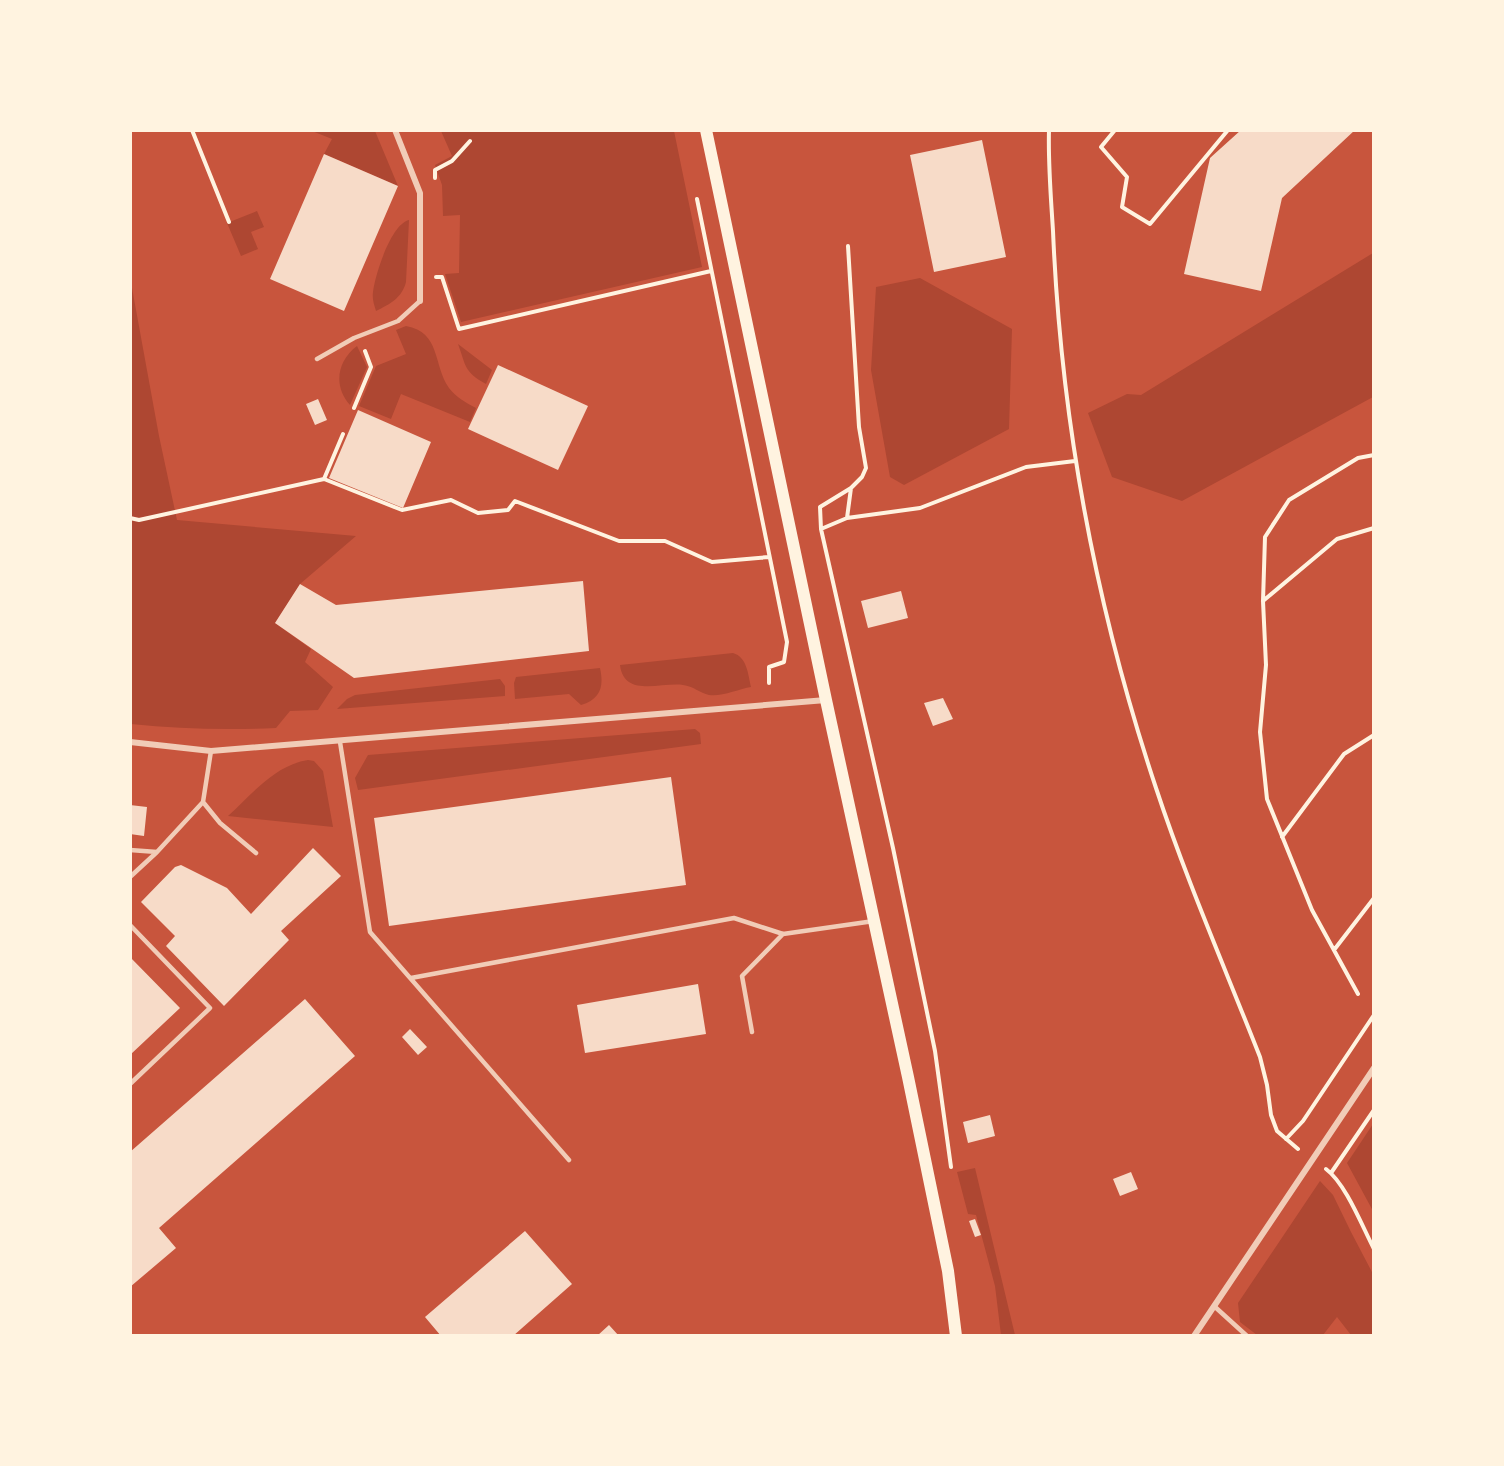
<svg xmlns="http://www.w3.org/2000/svg" width="1504" height="1466" font-family="Figtree,sans-serif">
<rect width="100%" height="100%" fill="#c8553d"/>
<path fill="#ae4732" d="M312,131H375L398,186L324,154L332,139Z
M441,131H674L702,267L461,322L445,274L459,273L460,215L443,216L442,185L435,165L452,156Z
M257,211L264,227L251,232L258,249L241,256L227,223Z
M409,220L406,282C402,298 390,304 376,311C374,304 372,299 373,292C375,275 391,224 409,220Z
M1373,253V397L1182,501L1112,477L1088,413L1127,394L1141,395Z
M130,277L159,436L177,520L356,536L300,584L275,623L311,649L305,662L333,687L318,710L290,711L276,728C227,730 179,729 131,724Z
M920,278L1012,329L1009,429L904,485L890,477L871,370L876,287Z
M406,326C441,332 433,365 449,388C456,397 466,403 476,408L470,422L401,394L391,419L359,406L376,366L406,354L396,330Z
M458,344L492,370L486,384C464,372 466,366 458,344Z
M357,346L367,367L350,405C333,386 337,361 357,346Z
M733,653C747,657 748,674 751,687C739,689 721,697 709,695C700,693 693,686 683,685C661,682 624,698 620,665Z
M600,668C604,686 601,699 581,705L569,694L515,699L514,683L516,677Z
M500,679L505,686V696L337,709L347,699L355,695Z
M695,729L700,733L701,744L358,790L355,778L368,755Z
M308,760L314,761L323,771L333,827L228,816C251,795 275,765 308,760Z
M1373,1124V1211L1347,1163Z
M975,1168L1015,1335H1001L995,1286L976,1215L968,1214L957,1172Z
M1320,1181L1333,1195L1351,1232L1373,1274V1335H1351L1337,1317L1323,1335H1257L1240,1322L1238,1303Z"/>
<path fill="#f7dbc8" d="M1241,130H1355L1282,198L1261,291L1184,274L1210,158Z
M982,140L1006,257L934,272L910,155Z
M324,154L398,186L344,311L270,279Z
M498,365L588,406L558,470L468,429Z
M318,399L327,420L315,425L306,404Z
M358,410L431,442L403,508L329,478Z
M583,581L589,651L354,678L275,623L300,584L336,605Z
M901,591L908,618L868,628L861,601Z
M943,698L953,719L933,726L924,703Z
M671,777L686,885L389,926L374,818Z
M130,805L147,807L144,836L130,834Z
M313,848L341,876L281,931L289,940L224,1006L166,946L175,936L141,902L175,867L181,865L227,888L251,914Z
M130,957L180,1008L130,1055Z
M698,984L706,1034L585,1053L577,1005Z
M305,999L355,1056L159,1228L176,1248L130,1287V1152Z
M410,1029L427,1047L418,1055L402,1037Z
M990,1115L995,1136L968,1143L963,1122Z
M1131,1172L1138,1189L1120,1196L1113,1179Z
M975,1219L981,1235L975,1237L969,1221Z
M525,1231L572,1284L513,1336H441L425,1317Z
M609,1325L619,1336H597Z"/>
<g fill="none" stroke-linecap="round" stroke-linejoin="round">
<path stroke="#fff3e0" stroke-width="4" d="M192,130L229,222
M1049,130C1048,164 1051,198 1053,231C1061,421 1096,608 1156,788C1186,879 1225,968 1260,1057L1267,1085L1271,1115L1277,1131L1298,1149
M1115,130L1101,147L1127,177L1122,207L1150,224L1228,130
M435,178V170L452,161L470,141
M697,199L787,642L784,662L769,667V683
M848,246L859,427L866,468L862,477L851,488L847,518L920,508L1026,467L1075,461
M436,277H442L459,329L711,271
M354,408L371,367L365,351
M343,434L324,479L402,510L451,500L478,513L508,510L515,501L619,541H665L712,562L769,557
M130,518L139,520L324,479
M847,518L821,529L893,848L935,1051L951,1167
M821,529L820,507L851,488
M1263,601L1337,539L1374,528
M1282,837L1344,754L1374,735
M1334,950L1374,898
M1358,994L1312,910L1267,799L1260,732L1266,665L1263,601L1265,537L1289,500L1358,458L1374,455
M1286,1139L1303,1121L1374,1015
M1326,1169C1346,1184 1362,1226 1374,1249
M1331,1173L1374,1110"/>
<path stroke="#f1ccb7" stroke-width="4.5" d="M317,359L354,338L398,321L420,301
M340,742L370,932L569,1160
M203,802L220,823L256,853
M130,850L157,852
M130,877L157,852L203,802L211,751
M130,925L210,1008L130,1084
M411,978L734,918L783,934L874,921
M752,1032L742,976L783,934
M1214,1306L1247,1336"/>
<path stroke="#f1ccb7" stroke-width="6" d="M395,130L420,193V301
M130,742L211,751L826,700
M1194,1336L1374,1068"/>
<path stroke="#fff3e0" stroke-width="12" d="M706,130L826,700L908,1077L948,1271L956,1336"/>
</g>
<rect width="1504" height="1466" fill="none" stroke="#fff3e0" stroke-width="264"/>
</svg>
